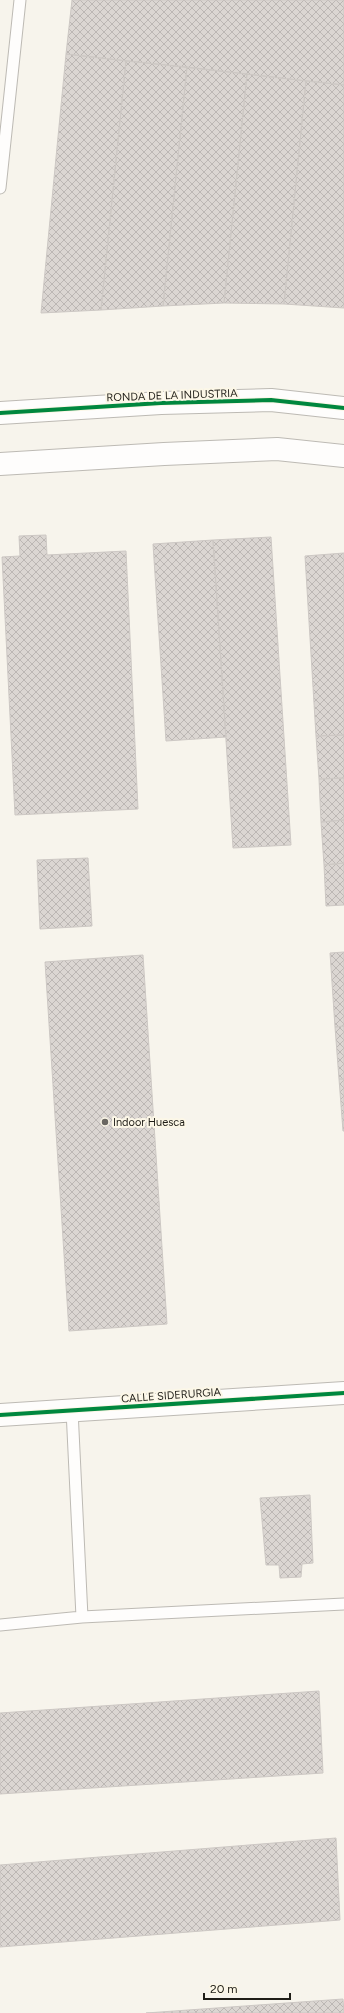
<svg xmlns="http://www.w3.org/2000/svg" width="344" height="2013" font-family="Figtree,sans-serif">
<defs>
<pattern id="building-cross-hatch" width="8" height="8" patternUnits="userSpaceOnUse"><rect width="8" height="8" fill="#dbd6d2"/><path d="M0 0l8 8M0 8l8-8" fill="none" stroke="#bcb7b4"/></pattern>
</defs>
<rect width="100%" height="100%" fill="#f7f4ec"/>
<path fill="url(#building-cross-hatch)" stroke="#cdc8c4" d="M72,0H344V85L66,54Z
M66,54L126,61L101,310L41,313Z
M126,61L187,67L163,306L101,310Z
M187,67L247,74L224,303L163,306Z
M247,74L306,81L284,304L224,303Z
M306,81L344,85V308L284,304Z
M46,535L47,555L126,551L138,809L15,815L2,557L20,556L19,536Z
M271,537L291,845L233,848L213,540Z
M213,540L226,737L166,741L153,544Z
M344,553V735L316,736L305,556Z
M344,735V778L319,779L316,736Z
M344,778V820L321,822L319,779Z
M344,820V863L324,865L321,822Z
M88,858L92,926L40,929L37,860Z
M344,863V905L326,906L324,865Z
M344,952V1026L335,1027L330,953Z
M143,955L167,1324L69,1331L45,962Z
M344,1026V1079H339L335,1027Z
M339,1079H344V1131H343Z
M310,1495L313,1563L302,1564L301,1577L280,1578L279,1565H266L260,1498Z
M319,1691L323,1773L0,1794V1713Z
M336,1838L340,1920L0,1947V1865Z
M343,1999L344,2013H146Z"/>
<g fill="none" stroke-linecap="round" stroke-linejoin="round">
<g stroke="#bdbab4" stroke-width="13">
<path id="service" d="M0,188L20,0
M72,1410L82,1617
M0,1625L82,1617L344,1604"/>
</g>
<g stroke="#bdbab4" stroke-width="24">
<path id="minor" d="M0,1415L344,1393"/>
</g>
<g stroke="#bdbab4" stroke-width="24">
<path id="tertiary" d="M0,413L161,403L271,400L344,408
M0,464L164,454L277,449L344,456"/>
</g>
<use href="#service" stroke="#fefdfc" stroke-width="11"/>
<use href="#minor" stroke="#fefdfc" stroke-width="22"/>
<use href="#tertiary" stroke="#fefdfc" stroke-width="22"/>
<g stroke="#fcf7e7" stroke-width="6">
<path id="cycleway" d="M0,413L161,403L271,400L344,408
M0,1415L344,1393"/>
</g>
<use href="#cycleway" stroke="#00873e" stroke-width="4"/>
</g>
<circle fill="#6b6862" stroke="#fcf7e7" stroke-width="1.5" cx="105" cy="1122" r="4"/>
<g text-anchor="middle" stroke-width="4" stroke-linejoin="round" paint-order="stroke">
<g font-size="11" fill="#1f1d17" stroke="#fcf7e7">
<text transform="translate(172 395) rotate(-2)" y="4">RONDA DE LA INDUSTRIA</text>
<text transform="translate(171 1395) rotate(-4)" y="4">CALLE SIDERURGIA</text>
</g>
<g font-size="11" fill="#1f1d17" stroke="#fcf7e7" text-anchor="start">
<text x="113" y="1126">Indoor Huesca</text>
</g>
</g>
<path d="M204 1993v6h86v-6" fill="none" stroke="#1f1d17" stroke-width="2"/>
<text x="210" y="1993" font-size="12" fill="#1f1d17" stroke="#fcf7e7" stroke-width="3" paint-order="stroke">20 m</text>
</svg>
